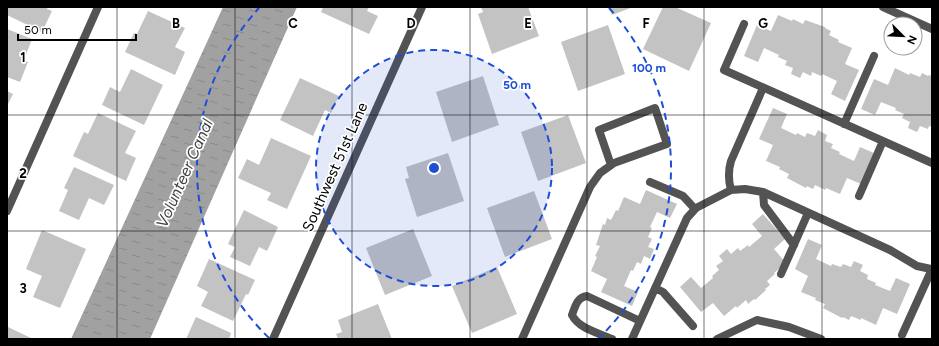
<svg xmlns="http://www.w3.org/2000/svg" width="939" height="346" font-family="Figtree,sans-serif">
<defs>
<pattern id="water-ripples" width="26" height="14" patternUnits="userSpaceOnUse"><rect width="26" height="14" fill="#a1a1a1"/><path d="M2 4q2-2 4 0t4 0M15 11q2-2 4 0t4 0" fill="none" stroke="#898989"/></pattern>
</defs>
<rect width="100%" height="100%" fill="#fff"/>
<path fill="url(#water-ripples)" d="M223,7H297L150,339H71Z"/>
<path fill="#c3c3c3" d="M7,7H48L47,9L52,11L42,32L7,15Z
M323,7H369L367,11L378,16L369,34L321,12Z
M481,7H528L539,36L492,54L478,14L483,12Z
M609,7H633L612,15Z
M663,7H675L711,23L689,71L643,49Z
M148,11L185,28L175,47L185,52L175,75L125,52L134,33L137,34Z
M778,15L792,21L793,19L803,24L805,20L825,27V28L831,31L829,35L839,40L838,42L852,48L845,64L859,70L845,101L831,94L837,81L822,74L821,76L812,72L811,76L803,72L800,78L791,74L793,68L785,65L787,61L778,57L779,55L764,48L758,62L744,56L757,25L771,31Z
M608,25L625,74L578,91L561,42Z
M7,29L32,39L24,60L28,62L20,82L7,77Z
M895,68L909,75L910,73L920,77L922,73L928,76L929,75L932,76V127L929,126L928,129L920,126L917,132L908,128L910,122L902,118L904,114L895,110L896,108L881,102L875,115L861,109L874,79L888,85Z
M131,69L163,85L144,125L102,105L110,87L120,92Z
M483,76L499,125L452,142L436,92Z
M300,78L339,96L331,113L325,110L313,136L280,120Z
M7,91L13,94L7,106Z
M773,108L787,114L781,128L796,135L797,133L805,137L807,133L815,136L818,130L827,135L825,141L833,144L831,148L840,152L839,154L854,161L860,147L874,153L861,184L847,178L840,194L826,188L825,190L815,185L813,189L807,186L806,188L787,178L789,174L779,169L780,167L766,161L773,145L759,139Z
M98,113L136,131L125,153L136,158L126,181L73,156L84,132L88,134Z
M568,115L586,163L538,181L521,132Z
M271,138L311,156L287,209L267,200L271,193L238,178L247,159L259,165Z
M448,153L464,201L417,217L405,179L409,178L406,167Z
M74,167L114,185L104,205L89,198L79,220L59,211L68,190L64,188Z
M646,190L677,204L670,218L657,212L650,227L652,228L648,237L652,239L648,247L654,249L650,259L644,256L641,264L637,262L633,271L631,270L624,286L638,292L632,306L601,292L607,279L591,271L597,257L595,256L600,246L596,245L603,224L605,225L607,218L611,220L616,210L618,211L624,197L640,204Z
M534,191L552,239L505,257L487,208Z
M244,210L278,227L267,251L259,247L250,266L230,257L235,247L228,244Z
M763,214L785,239L774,249L786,263L774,273L775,274L767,281L770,285L765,289L766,290L755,300L754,299L748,304L746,300L737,308L736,306L724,316L713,303L701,312L680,287L691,277L701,288L713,278L712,276L719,270L716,266L723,261L719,256L727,249L731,254L738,248L740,251L748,245L749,247L762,236L752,224Z
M413,229L432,276L385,295L366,248Z
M42,230L86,249L60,308L33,297L42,276L26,269Z
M808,239L822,245L816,259L831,266L832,264L841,267L843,264L851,267L854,261L863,265L860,271L868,275L867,279L876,283L875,285L890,291L896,278L910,284L897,314L883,308L876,325L861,318V320L851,316L849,320L843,317L842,318L823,308L825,304L815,300L816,298L801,292L808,276L795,269Z
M209,259L255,280L248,295L246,294L233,321L201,306L208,292L197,286Z
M497,267L517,314L472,333L452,286Z
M378,304L392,339H338L336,334L342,332L338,320Z
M196,317L231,333L229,339H186Z
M8,327L33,339H7Z"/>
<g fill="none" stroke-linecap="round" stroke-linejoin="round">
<path stroke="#535353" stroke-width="8" d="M883,7L932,29
M744,24L724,70L932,163
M844,124L874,56
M650,182L683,196L695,209
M731,190C728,179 728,171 731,161L763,88
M763,192L764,205L794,245
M859,196L883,141
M7,211L98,7
M781,274L808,213
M655,288L663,292L693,326
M902,335L932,269
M273,339L422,7
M522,339L590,187L600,173L614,163L667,144L655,108L599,130L611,165
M612,339C599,333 579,329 572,315C575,307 577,297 587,296L640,321
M632,339L687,218L696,208L731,190L745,189L763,192L890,250L917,266L931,269
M717,339L757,320L789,327L821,339"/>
</g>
<path fill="none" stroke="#000" stroke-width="1" stroke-opacity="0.55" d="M117,7V339M235,7V339M352,7V339M470,7V339M587,7V339M704,7V339M822,7V339M7,115H932M7,231H932"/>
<circle cx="434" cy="168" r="118" fill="#1d4ed8" fill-opacity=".12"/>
<g fill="none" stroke="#1d4ed8" stroke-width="2" stroke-dasharray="7 5">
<circle cx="434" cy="168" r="118"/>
<path d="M269 338A237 237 0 0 1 259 8M609 8A237 237 0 0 1 599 338"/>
</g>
<g text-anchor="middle" stroke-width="3.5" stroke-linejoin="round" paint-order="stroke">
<g font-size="15" fill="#000" stroke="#fff">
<text transform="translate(335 167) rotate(-66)" y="5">Southwest 51st Lane</text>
</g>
<g font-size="16" font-style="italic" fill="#424242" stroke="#fff">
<text transform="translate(184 173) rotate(-66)" y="6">Volunteer Canal</text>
</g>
</g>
<g font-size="13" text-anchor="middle" font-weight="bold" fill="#000" stroke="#fff" stroke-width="3.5" stroke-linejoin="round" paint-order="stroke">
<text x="176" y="28">B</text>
<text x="293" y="28">C</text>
<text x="411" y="28">D</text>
<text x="528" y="28">E</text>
<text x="646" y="28">F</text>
<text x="763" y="28">G</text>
<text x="23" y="62">1</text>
<text x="23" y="178">2</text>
<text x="23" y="293">3</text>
</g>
<circle cx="434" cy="168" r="6" fill="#1d4ed8" stroke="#fff" stroke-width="2"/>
<g font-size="12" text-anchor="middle" font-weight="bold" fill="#1d4ed8" stroke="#fff" stroke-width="3.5" stroke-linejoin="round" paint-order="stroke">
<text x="649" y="72">100 m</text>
<text x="517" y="89">50 m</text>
</g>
<rect width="939" height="346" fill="none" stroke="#000000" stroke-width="16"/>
<g transform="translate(903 36) rotate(114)"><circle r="19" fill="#ffffff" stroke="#999999"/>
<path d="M0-3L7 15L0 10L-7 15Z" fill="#000000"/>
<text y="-6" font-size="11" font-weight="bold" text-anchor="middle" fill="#000000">N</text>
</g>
<path d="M18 34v6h118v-6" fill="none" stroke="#000000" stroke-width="2"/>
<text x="24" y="34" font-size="12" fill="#000000" stroke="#ffffff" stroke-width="3" paint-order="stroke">50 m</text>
</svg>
